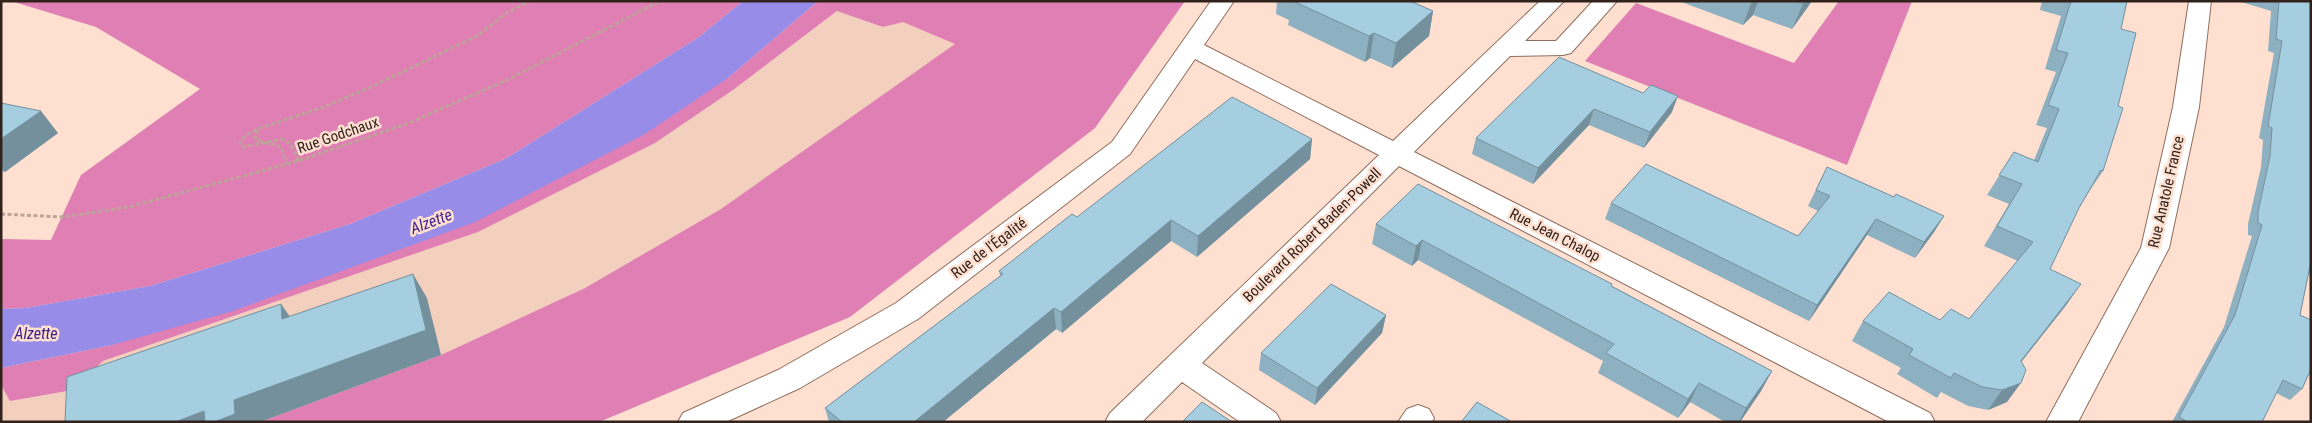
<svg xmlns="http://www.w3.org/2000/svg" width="2312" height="423" font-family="'Roboto Condensed',sans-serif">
<rect width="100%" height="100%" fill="#fedfd0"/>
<path fill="#f3cfbd" d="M838,11L883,27L903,21L956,45L721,209L585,288L441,355L260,422H1V385L10,401L73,390L103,361L478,232L655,143L733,90Z"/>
<path fill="#df7fb3" d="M11,1H743L699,37L507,158L350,224L150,286L26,308L1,309V239L51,240L81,175L200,89L96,27Z
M818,1H1185L1095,128L850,317L599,422H260L441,355L585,288L721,209L955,44L903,22L883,27L837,11L733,90L655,143L478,232L103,361L73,390L10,401L1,385V368L112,345L728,78Z
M1839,1H1912L1847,165L1585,61L1636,3L1794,63Z"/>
<path fill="#978ce8" d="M743,1H818L728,78L645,134L475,222L233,311L112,345L1,368V309L26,308L150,286L350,224L507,158L699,37Z"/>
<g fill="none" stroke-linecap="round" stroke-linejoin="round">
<g stroke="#906e5d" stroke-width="2">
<path id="street" d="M1211,1H1234L1204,45L1393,141L1540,1H1564L1525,41H1556L1593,1H1617L1571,53L1563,55L1510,56L1414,152L1930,413L1935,422H1889L1399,166L1202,363L1276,413L1281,422H1240L1182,382L1142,422H1105L1110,413L1379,155L1195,59L1130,154L918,319L800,388L726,422H678L683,413L778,370L896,303L1112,142Z
M2189,1H2211L2199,107L2169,248L2078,422H2046L2141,248L2173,107Z
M1418,405L1429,409L1434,418L1432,422H1398L1407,409Z"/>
</g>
<path stroke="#bea498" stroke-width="3" stroke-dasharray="4 2.5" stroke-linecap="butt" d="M258,130L255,135L256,140L281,147L287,164
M298,161C295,151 292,144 283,139L243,147L240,142L246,135L260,128L324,107L369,88L477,36L505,14L530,1
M1,214L63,217L129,207L298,161L409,123L509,79L660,1"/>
<use href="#street" fill="#fff" fill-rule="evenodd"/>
</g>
<path fill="#8eb1c1" d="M1277,1H1410L1433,11L1429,36L1392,68L1370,58L1365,62L1288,25L1289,20L1276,14Z
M1679,1H1812L1792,29L1753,15L1743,25Z
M2042,1H2127L2121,29L2103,171L2090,190L2079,208L2050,269L2067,304L2022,361L2007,402L1988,410L1968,406L1941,392L1937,398L1897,374L1901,368L1852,341L1863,321L1969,319L2018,261L1984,246L2009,204L1987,195L2014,152L2034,160L2047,128L2036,125L2056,72L2045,69L2061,16L2040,10Z
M2238,1H2311V273L2308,275L2300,315L2311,320V375L2309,374L2302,389L2290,400L2276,393L2262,422H2172L2224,327L2252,236L2248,235V224L2261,167L2263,140L2259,138L2274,53L2268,51L2271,11Z
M1643,93L1672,112L1644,148L1589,125L1533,184L1472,154L1476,138Z
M1,103L58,133L5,172L1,171Z
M1312,139L1310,159L1197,257L1171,241L1062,333L1056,329L943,422H829L825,408L1000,276L999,271L1077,217Z
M1827,167L1894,197L1944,216L1934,232L1915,258L1867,235L1809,321L1605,219L1611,203L1798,236L1818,211L1808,206Z
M1376,224L1612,286L1772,371L1761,391L1740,422H1725L1690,402L1678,418L1598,373L1603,361L1418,260L1412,266L1372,244Z
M1386,315L1382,333L1315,405L1259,370L1261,353Z"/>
<path fill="#74909d" d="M1752,1H1758L1753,15L1743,25Z
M1805,1H1812L1792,29L1803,4Z
M1433,11L1429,36L1392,68L1396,43Z
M1374,33L1370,58L1365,62L1369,36Z
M1678,96L1672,112L1644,148L1650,132Z
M1594,109L1589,125L1533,184L1538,168Z
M41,111L58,133L5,172L1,167V139Z
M1312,139L1310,159L1197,257L1198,236Z
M1944,216L1934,232L1915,258L1924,242Z
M1876,219L1867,235L1809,321L1817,305Z
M1171,220V241L1062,333L1061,312Z
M1422,240L1418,260L1412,266L1416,246Z
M413,274L427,298L441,355L260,422H214L234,400Z
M2081,284L2067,304L2007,380L2021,361Z
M281,304L298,328L282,319Z
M1054,308L1056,329L943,422H914Z
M1386,315L1382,333L1315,405L1317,388Z
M1772,371L1761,391L1740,422H1739L1746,408Z
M1699,383L1690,402L1678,418L1688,399Z
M2021,383L2007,402L1988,410L2002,390Z
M204,411L213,422H175Z"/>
<path fill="#a5cee0" stroke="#74909d" d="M1293,1H1410L1433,11L1396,43L1374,33L1369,36Z
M1795,1H1805L1803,4Z
M2071,1H2127L2121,29L2136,33L2118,106L2123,108L2103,171L2101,170L2079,208L2050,269L2081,284L2021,361L2026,370L2021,383L2002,390L1982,387L1954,373L1951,378L1909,355L1913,349L1863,321L1889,292L1940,320L1951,309L1969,319L2033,242L1997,226L2022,184L1999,175L2014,152L2038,162L2059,109L2048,105L2068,53L2056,50Z
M2279,1H2311V261L2300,315L2311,320V369L2302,389L2283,380L2262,422H2188L2179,417L2235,315L2262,225L2258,223V212L2270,156L2272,128L2268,126L2282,41L2276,39Z
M1559,57L1643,93L1651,85L1678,96L1650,132L1594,109L1538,168L1476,138Z
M1232,97L1312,139L1198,236L1171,220L1061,312L1054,308L914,422H842L825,408L1003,274L999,271L1072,214L1077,217Z
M1,103L41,111L1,139Z
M1646,164L1798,236L1830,196L1816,190L1827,167L1894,197L1896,194L1944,216L1924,242L1876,219L1817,305L1611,203Z
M1418,184L1612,284L1611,286L1772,371L1746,408L1699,383L1688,399L1606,353L1614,344L1422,240L1416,246L1376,224Z
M413,274L426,330L234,400L235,414L214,422H205L204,411L175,422H65L67,377L281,304L282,319Z
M1331,284L1386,315L1317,388L1261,353Z
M1202,402L1232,422H1182Z
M1477,402L1512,422H1461Z"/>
<g text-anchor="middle" stroke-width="5" stroke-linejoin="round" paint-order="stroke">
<g font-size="15" fill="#31231c" stroke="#fedfd0">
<text transform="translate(338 135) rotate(-19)" y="5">Rue Godchaux</text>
<text transform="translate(2166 192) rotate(-77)" y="5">Rue Anatole France</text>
<text transform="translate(1312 235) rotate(-44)" y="5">Boulevard Robert Baden-Powell</text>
<text transform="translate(1555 235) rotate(27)" y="5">Rue Jean Chalop</text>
<text transform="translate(989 248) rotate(-37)" y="5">Rue de l'Égalité</text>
</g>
<g font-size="16" font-style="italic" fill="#3d208a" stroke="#fedfd0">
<text transform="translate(431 221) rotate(-21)" y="6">Alzette</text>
<text x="36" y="339">Alzette</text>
</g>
</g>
<rect width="2312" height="423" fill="none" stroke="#31231c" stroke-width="5"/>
</svg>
